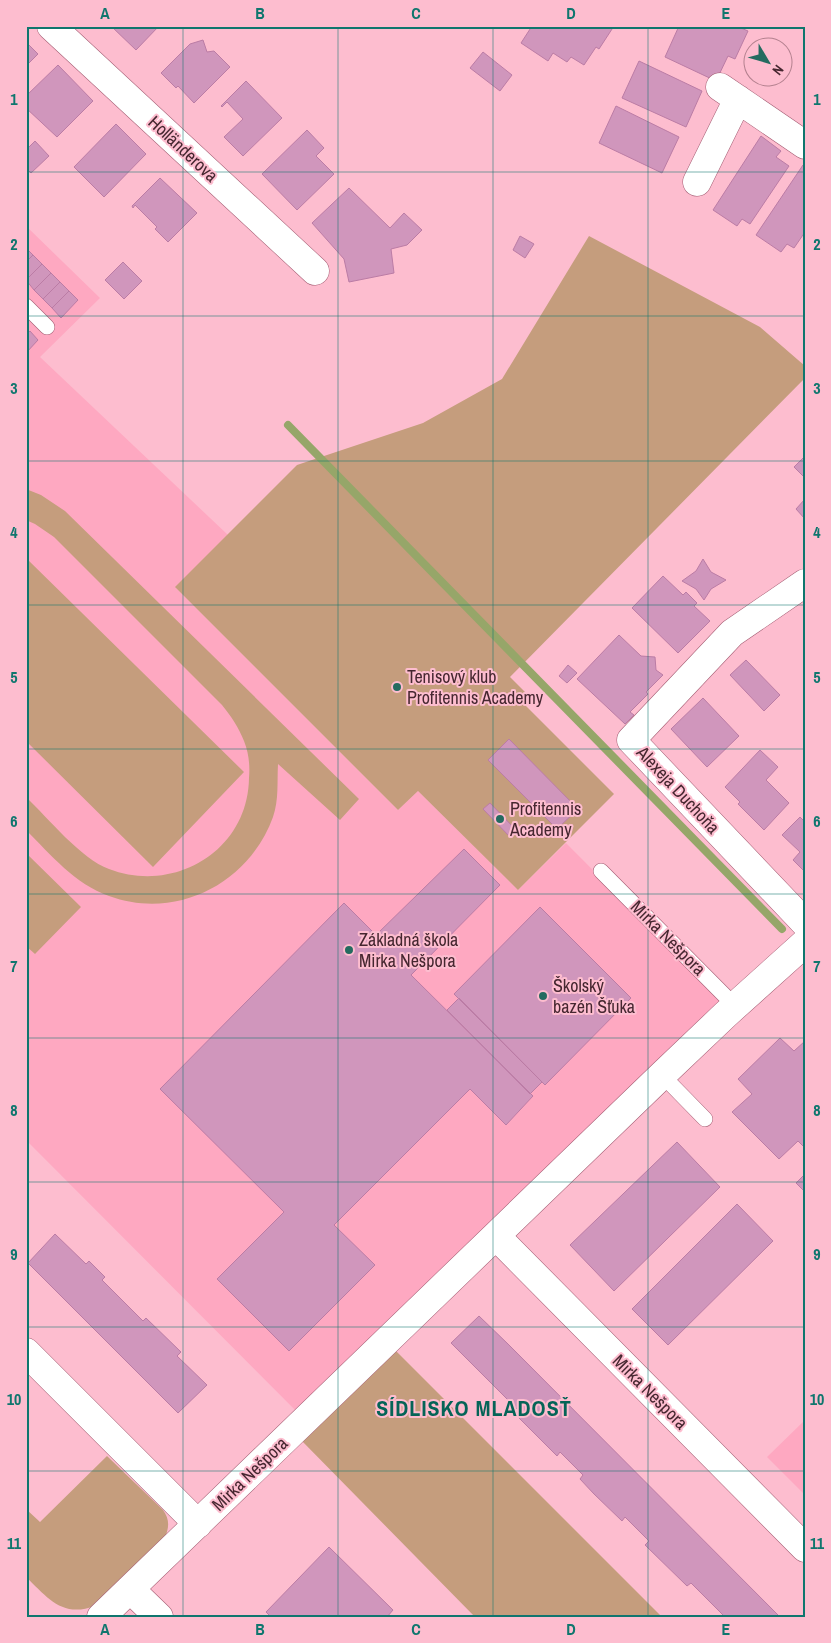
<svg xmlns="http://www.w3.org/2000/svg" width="831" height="1643" font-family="'Archivo Narrow',sans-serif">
<rect width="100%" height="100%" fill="#fdbdcf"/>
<path fill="#fea8c1" d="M26,226L100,298L40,357L228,535L176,588L398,810L418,791L518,890L566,843L731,1009L313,1428L26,1140Z
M805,1420V1495L767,1457Z"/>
<path fill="#c59d7d" d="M589,236L760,327L805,366V378L510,677L529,696L523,703L614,794L518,890L418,791L398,810L175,587L297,465L423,423L502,379Z
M26,489L41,495L65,511L359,799L340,820L278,764C277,782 279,800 273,817C249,883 177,921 109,896C75,884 51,855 26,830V797C48,818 81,859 109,869C174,894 248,851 249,778C250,766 249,753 244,741C239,728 231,716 222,705L54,537L35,524L26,520Z
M26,558L244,772L153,867L26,741Z
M26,853L81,907L35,954L26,946Z
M390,1345L662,1617H475L301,1440Z
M107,1456L163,1510C170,1520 169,1527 165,1538L95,1606C62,1618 48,1598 26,1577V1509L40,1522Z"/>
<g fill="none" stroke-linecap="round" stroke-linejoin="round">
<path stroke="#96a669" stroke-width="8" d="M288,425L782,929"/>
</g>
<path fill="#d096bc" stroke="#bb7ca5" d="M111,26H159L136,50Z
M532,26H614L599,49L596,47L584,65L571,57L567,62L553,53L548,61L521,43Z
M679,26H742L741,28L748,31L735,59L728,56L716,81L665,57Z
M26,37L28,44L38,54L26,66Z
M203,40L207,52L214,51L230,67L194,103L178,86L176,88L161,73L190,44Z
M483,52L512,75L500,91L470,68Z
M639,61L702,91L686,127L622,98Z
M58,65L93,101L57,137L26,108V96Z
M246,81L282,118L243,156L224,137L243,119L227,102L222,107L221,106Z
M616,106L679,137L662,173L599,143Z
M116,124L146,154L104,197L74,167Z
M307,130L324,148L316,156L334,174L297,210L262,174Z
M761,136L781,151L776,157L789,166L750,224L742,219L737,226L713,210Z
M35,141L49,156L31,173L26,168V150Z
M803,165L805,167V232L794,248L787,244L781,252L756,235Z
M160,178L197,213L168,242L155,229L157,227L135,205L133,208L132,206Z
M349,188L390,228L404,213L422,230L407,245L391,249L394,273L349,282L344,259L312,223Z
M520,236L534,244L525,258L513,250Z
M26,248L33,255L26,262Z
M33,255L42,264L26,280V262Z
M123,262L142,281L124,299L105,280Z
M42,264L51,273L34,290L26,280Z
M51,273L60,282L43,299L34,290Z
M60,282L69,291L52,308L43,299Z
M69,291L78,300L61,318L52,308Z
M30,331L38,340L26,353V335Z
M805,456V478L794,467Z
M805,499V519L796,509Z
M703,559L711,572L726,580L711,589L704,600L696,589L682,581L696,571Z
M663,576L683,595L686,592L697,603L694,606L710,621L678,653L632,608Z
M619,635L641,656L655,657L656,670L663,675L646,692L648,694L630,712L634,715L625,724L577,679Z
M746,660L780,695L764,711L730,675Z
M568,665L577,673L567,683L559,676Z
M703,698L739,736L707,767L671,729Z
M509,739L578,809L557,829L488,760Z
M760,750L778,767L766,780L789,803L764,830L738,804L740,802L725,787Z
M490,803L516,830L510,837L483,809Z
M800,817L805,822V872L793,860L800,852L782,835Z
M464,849L500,885L411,975L533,1096L506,1125L470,1089L334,1225L375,1265L289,1351L217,1279L284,1212L160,1089L344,903L376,935Z
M540,907L631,998L545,1085L454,994Z
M459,998L542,1082L530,1094L447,1010Z
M780,1038L794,1051L805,1041V1148L798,1141L779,1159L732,1112L752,1094L738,1079Z
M677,1142L720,1187L614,1291L570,1245Z
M805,1174V1192L796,1183Z
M737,1204L773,1241L668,1345L632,1309Z
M55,1234L86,1264L89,1261L105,1277L102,1280L143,1321L146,1318L181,1352L177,1356L207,1385L178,1413L28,1263Z
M479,1316L508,1344L780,1617H725L691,1583L687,1586L645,1545L649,1541L625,1517L622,1521L594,1494L580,1479L583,1475L560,1452L557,1456L515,1414L518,1410L451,1343Z
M329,1547L393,1610L387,1617H271L266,1612Z"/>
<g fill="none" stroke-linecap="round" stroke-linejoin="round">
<g stroke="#a55e74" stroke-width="16">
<path id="lane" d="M26,306L47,327
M601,871L735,1006
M662,1075L705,1119"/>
</g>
<g stroke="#a55e74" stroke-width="29">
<path id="street" d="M51,26L315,271
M720,87L805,145
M697,182L738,99
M805,583L732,633L631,740L805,923
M496,1236L805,1548
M26,1352L198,1524
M130,1589L159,1617
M101,1617L662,1075L725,1015L805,943"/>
</g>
<use href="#lane" stroke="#fff" stroke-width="15"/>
<use href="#street" stroke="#fff" stroke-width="28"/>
</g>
<path fill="none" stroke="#0f766e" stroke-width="1" stroke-opacity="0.55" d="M183,26V1617M338,26V1617M493,26V1617M648,26V1617M26,172H805M26,316H805M26,461H805M26,605H805M26,749H805M26,894H805M26,1038H805M26,1182H805M26,1327H805M26,1471H805"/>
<g fill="#256b60" stroke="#fdbdcf" stroke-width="2">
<circle cx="397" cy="687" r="5"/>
<circle cx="500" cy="819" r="5"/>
<circle cx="349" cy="950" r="5"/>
<circle cx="543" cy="996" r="5"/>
</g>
<g text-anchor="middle" stroke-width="4" stroke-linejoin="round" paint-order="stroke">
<g font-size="18" fill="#462730" stroke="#fdbdcf">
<text transform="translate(183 149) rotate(43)" y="6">Holländerova</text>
<text transform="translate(678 790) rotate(47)" y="6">Alexeja Duchoňa</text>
<text transform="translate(668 938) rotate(45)" y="6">Mirka Nešpora</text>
<text transform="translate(650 1392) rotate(45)" y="6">Mirka Nešpora</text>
<text transform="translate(250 1474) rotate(-44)" y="6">Mirka Nešpora</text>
</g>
<g font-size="18" fill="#462730" stroke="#fdbdcf" text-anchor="start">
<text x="407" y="683">Tenisový klub<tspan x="407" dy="21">Profitennis Academy</tspan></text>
<text x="510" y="815">Profitennis<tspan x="510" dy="21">Academy</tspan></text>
<text x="359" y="946">Základná škola<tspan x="359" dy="21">Mirka Nešpora</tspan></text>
<text x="553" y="992">Školský<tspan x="553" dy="21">bazén Šťuka</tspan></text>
</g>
<g font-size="22" font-weight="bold" letter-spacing="1" fill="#056457" stroke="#fdbdcf">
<text x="474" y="1416">SÍDLISKO MLADOSŤ</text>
</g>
</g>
<rect width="831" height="1643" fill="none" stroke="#fdbdcf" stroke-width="55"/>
<g transform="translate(768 62) rotate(128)"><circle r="24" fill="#fdbdcf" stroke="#b4818f"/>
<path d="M0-4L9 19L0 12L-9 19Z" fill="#256b60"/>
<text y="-8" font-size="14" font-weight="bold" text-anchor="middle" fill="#462730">N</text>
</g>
<rect x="28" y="28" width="776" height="1588" fill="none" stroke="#0f766e" stroke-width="2"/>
<g font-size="16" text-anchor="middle" font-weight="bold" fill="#0f766e">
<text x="105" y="19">A</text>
<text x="260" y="19">B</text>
<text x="416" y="19">C</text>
<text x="571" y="19">D</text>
<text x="726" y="19">E</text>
<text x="14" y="105">1</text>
<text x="817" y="105">1</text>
<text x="14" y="250">2</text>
<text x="817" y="250">2</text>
<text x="14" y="394">3</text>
<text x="817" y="394">3</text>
<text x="14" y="538">4</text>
<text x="817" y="538">4</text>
<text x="14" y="683">5</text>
<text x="817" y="683">5</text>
<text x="14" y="827">6</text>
<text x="817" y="827">6</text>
<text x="14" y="972">7</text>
<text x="817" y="972">7</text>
<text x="14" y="1116">8</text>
<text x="817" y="1116">8</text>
<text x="14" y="1260">9</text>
<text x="817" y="1260">9</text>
<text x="14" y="1405">10</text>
<text x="817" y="1405">10</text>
<text x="14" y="1549">11</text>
<text x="817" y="1549">11</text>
<text x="105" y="1635">A</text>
<text x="260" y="1635">B</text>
<text x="416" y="1635">C</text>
<text x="571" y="1635">D</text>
<text x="726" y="1635">E</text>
</g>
</svg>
